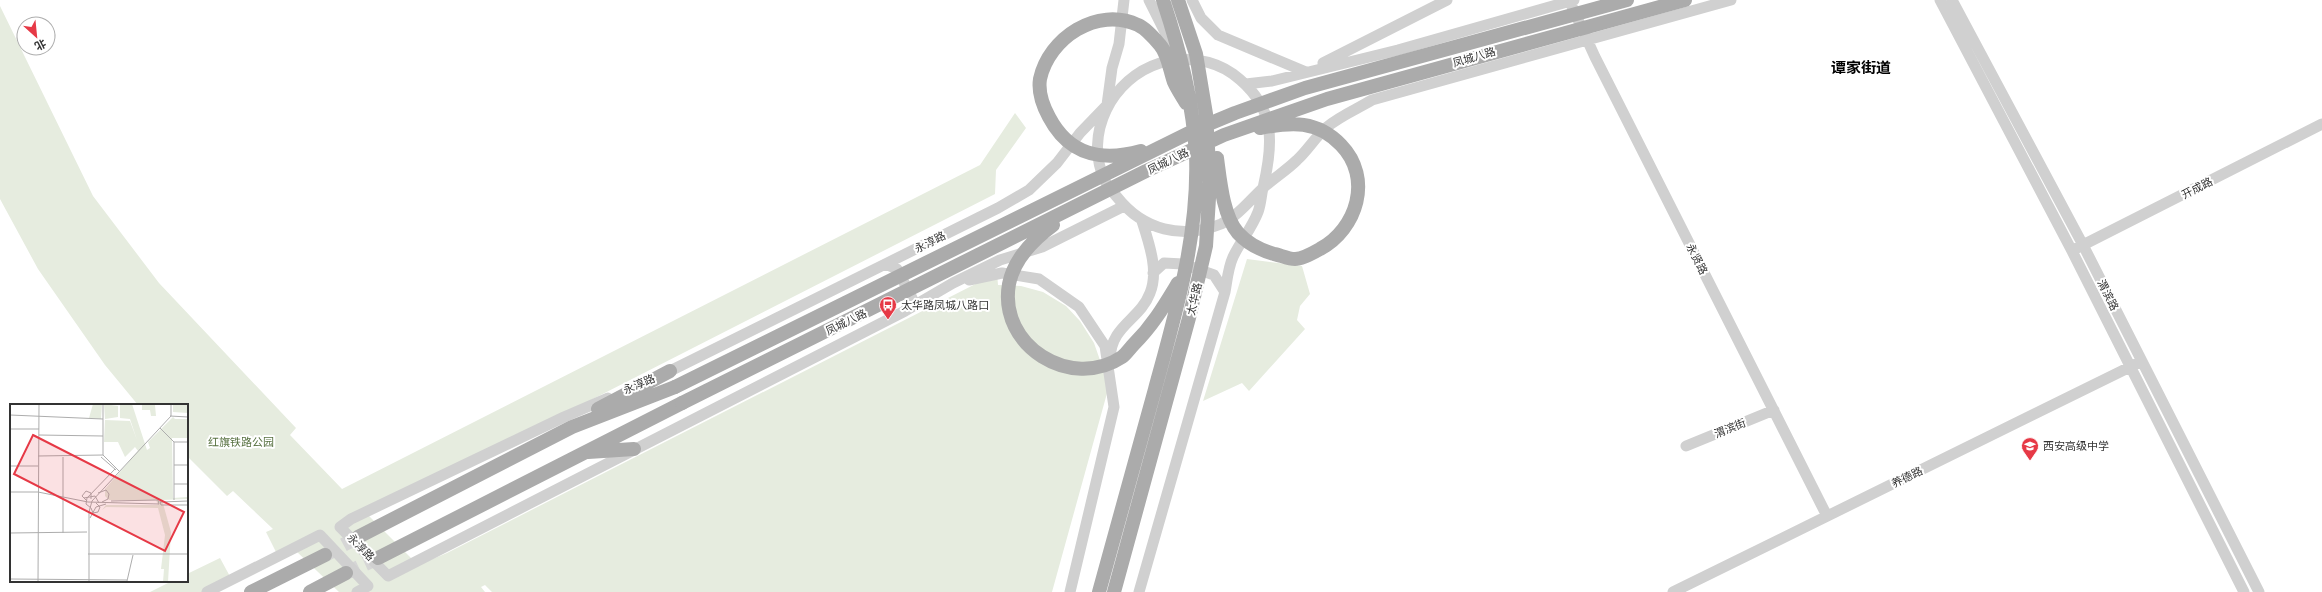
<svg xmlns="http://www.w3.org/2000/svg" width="2322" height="592" font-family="'Noto Sans','Noto Sans SC',sans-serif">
<rect width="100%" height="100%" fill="#fff"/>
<path fill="#e6ecdf" d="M0,6L93,196L159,283L296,428L290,435L342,489L980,165L1015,113L1026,128L996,170L995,194L367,514L418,565L447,553L997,273L998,285L1021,286L1043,292L1066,306L1080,321L1094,343L1109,386L1052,592H492L485,585L481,587L485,592H339L296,551L279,558L266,532L273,529L233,491L227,496L187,456V405H138L105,365L38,269L0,199Z
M1247,259L1302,266L1310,294L1300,306L1297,320L1305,329L1249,391L1242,383L1203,401Z
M220,558L233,582L212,592H150L172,581H187V574Z"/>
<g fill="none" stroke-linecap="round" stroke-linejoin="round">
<path stroke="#d6d6d6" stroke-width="14" stroke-dasharray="14 7" stroke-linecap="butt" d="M325,555L358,537
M346,573L378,558"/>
<path stroke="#d0d0d0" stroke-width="11" d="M1149,0L1165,32L1172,59
M1192,0L1201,18L1218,35L1306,72
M1569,0L1595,57L1827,516
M1940,0L2072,251L2244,592
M1952,0L2083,245L2259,592
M1323,63L1447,0
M1246,84L1272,81L1398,50L1574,0
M2077,248L2322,124
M885,264L897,269L912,298L905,311
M1153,273L1164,263L1183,264L1214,275L1225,292
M969,280L1002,273L1039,279L1079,307L1105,346L1114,407L1070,592
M1110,359C1111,325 1140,320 1150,293C1159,271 1149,243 1142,221
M664,374L998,208L1029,190L1057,163L1080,133L1107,105L1112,68L1119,44L1124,0
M608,398L564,417L351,519L340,527L388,576L905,311L953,283L1000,260L1042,247L1124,206
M1686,446L1774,410
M207,592L320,535L368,586L357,592
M1139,592L1225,292C1227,281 1228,268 1233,257C1240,242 1252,228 1258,212C1261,204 1261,196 1263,188C1274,141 1276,106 1233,74C1212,59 1184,56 1160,63C1112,78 1083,134 1105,181C1108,187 1113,192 1117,197C1143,230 1182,240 1221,224C1238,216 1250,200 1263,188C1274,178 1287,170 1297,160C1308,150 1316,136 1327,127C1340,116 1357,109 1372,100L1731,0
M1673,592L2136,364"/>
<path stroke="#ababab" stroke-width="14" d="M598,409L670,371
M588,452L634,449
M358,537L572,427L675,387
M378,558L682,403
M251,592L325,555
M310,592L346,573"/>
<path stroke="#ababab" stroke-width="14" d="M1141,151C1101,162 1069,155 1049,117C1043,106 1038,92 1040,79C1049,38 1097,6 1138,25C1145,28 1155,39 1160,45C1168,54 1170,71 1174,82C1177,89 1182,96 1186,103
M1217,158C1220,180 1223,216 1238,233C1248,244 1260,250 1274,254C1280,255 1288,259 1295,259C1302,259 1313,253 1320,249C1357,229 1373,178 1341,145C1317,120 1292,122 1260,128
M1053,225C1034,239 1014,259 1009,284C998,346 1071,391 1122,357C1126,354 1130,348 1134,344C1153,325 1164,306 1178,283
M675,387L1199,128L1235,113L1305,88L1627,0
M682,403L1146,171L1224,135L1327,99L1685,0
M1099,592C1118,524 1136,456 1155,389C1176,312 1199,235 1196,155C1193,101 1180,51 1163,0
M1114,592L1189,318L1206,246L1210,182L1206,114L1196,54L1178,0"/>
</g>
<defs>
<g id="bus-pin" transform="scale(0.9)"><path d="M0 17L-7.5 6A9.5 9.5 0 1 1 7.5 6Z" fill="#e63946" stroke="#fff"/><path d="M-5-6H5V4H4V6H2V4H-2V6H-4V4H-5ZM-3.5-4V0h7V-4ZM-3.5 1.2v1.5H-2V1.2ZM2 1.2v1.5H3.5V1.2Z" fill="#fff"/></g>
<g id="school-pin" transform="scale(0.9)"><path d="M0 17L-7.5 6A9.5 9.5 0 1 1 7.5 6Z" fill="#e63946" stroke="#fff"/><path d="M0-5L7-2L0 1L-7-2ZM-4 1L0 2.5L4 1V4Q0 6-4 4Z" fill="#fff"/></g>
</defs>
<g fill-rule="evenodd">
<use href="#bus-pin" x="888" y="305"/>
<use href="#school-pin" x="2030" y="446"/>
</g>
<g text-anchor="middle" stroke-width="4" stroke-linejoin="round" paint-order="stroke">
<g font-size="11" fill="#333" stroke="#fff">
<text transform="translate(1474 57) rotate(-16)" y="4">凤城八路</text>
<text transform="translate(1168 161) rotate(-26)" y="4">凤城八路</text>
<text transform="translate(2197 188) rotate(-27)" y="4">开成路</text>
<text transform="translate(930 242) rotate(-27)" y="4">永淳路</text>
<text transform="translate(1697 259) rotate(63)" y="4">永贤路</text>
<text transform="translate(2108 295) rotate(63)" y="4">渭滨路</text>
<text transform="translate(1194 299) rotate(-77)" y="4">太华路</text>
<text transform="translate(846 322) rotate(-26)" y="4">凤城八路</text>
<text transform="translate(639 384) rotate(-23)" y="4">永淳路</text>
<text transform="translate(1730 428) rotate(-22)" y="4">渭滨街</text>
<text transform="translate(1907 477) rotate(-26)" y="4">养德路</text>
<text transform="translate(361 547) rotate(45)" y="4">永淳路</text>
</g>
<g font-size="11" fill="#333" stroke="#fff" text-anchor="start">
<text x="901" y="309">太华路凤城八路口</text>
<text x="2043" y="450">西安高级中学</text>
</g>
<g font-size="11" fill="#56703f" stroke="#fff">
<text x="241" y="446">红旗铁路公园</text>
</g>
<g font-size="15" font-weight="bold" fill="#000" stroke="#fff">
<text x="1861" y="73">谭家街道</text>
</g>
</g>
<g transform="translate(10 404)">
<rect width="178" height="178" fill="#fff"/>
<path d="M83,0H92L91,15L79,14ZM94,0L108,2V13L95,15ZM110,0H122L137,46L140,44L138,38L163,13L165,15H178V34H162L163,94L177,93L178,62V95L152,96L161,128L158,178H153L154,165H151L155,131L148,104L96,103L92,106L96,101H148L146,96H99L95,92V85L128,47L125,43L115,53L108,38H94L95,16L120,17L127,36L120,15L110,14ZM163,0H178V9L163,8ZM132,1H145L146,12H141L140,6H132Z" fill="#e6ecdf"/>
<path fill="none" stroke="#adadad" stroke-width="1" d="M93,0V51M0,11L93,15M160,12L178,13M150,24L164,38H178M0,25H29M29,31L93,32M28,52L93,51L109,67M91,53L106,66M164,61H178M0,62H28M164,80H178M0,88H28L78,98L149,100M88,89L96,86L99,90L98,95L92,98M74,94L85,92L89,99M164,96V38M77,97L72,92L76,87L81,89V95M101,97L148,96L149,100M150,97L151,101H178M151,98L178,97M81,104L76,100L77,94L105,65M81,104L83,109L88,108L90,103L86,99M80,114L86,103L96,100M0,129L77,128M53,129V53M78,150H178M0,175L117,176M117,177L123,151M28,178L29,0M79,178V108L82,97L161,12V0"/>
<path fill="#e63946" fill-opacity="0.15" stroke="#e63946" stroke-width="2" d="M23,31L174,108L155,147L4,70Z"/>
<rect width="178" height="178" fill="none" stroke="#333" stroke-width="2"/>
</g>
<g transform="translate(36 36) rotate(153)"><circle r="19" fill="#ffffff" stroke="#adadad"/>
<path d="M0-3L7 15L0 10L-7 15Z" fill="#e63946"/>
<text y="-6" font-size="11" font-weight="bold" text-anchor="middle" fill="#333333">北</text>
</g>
</svg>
